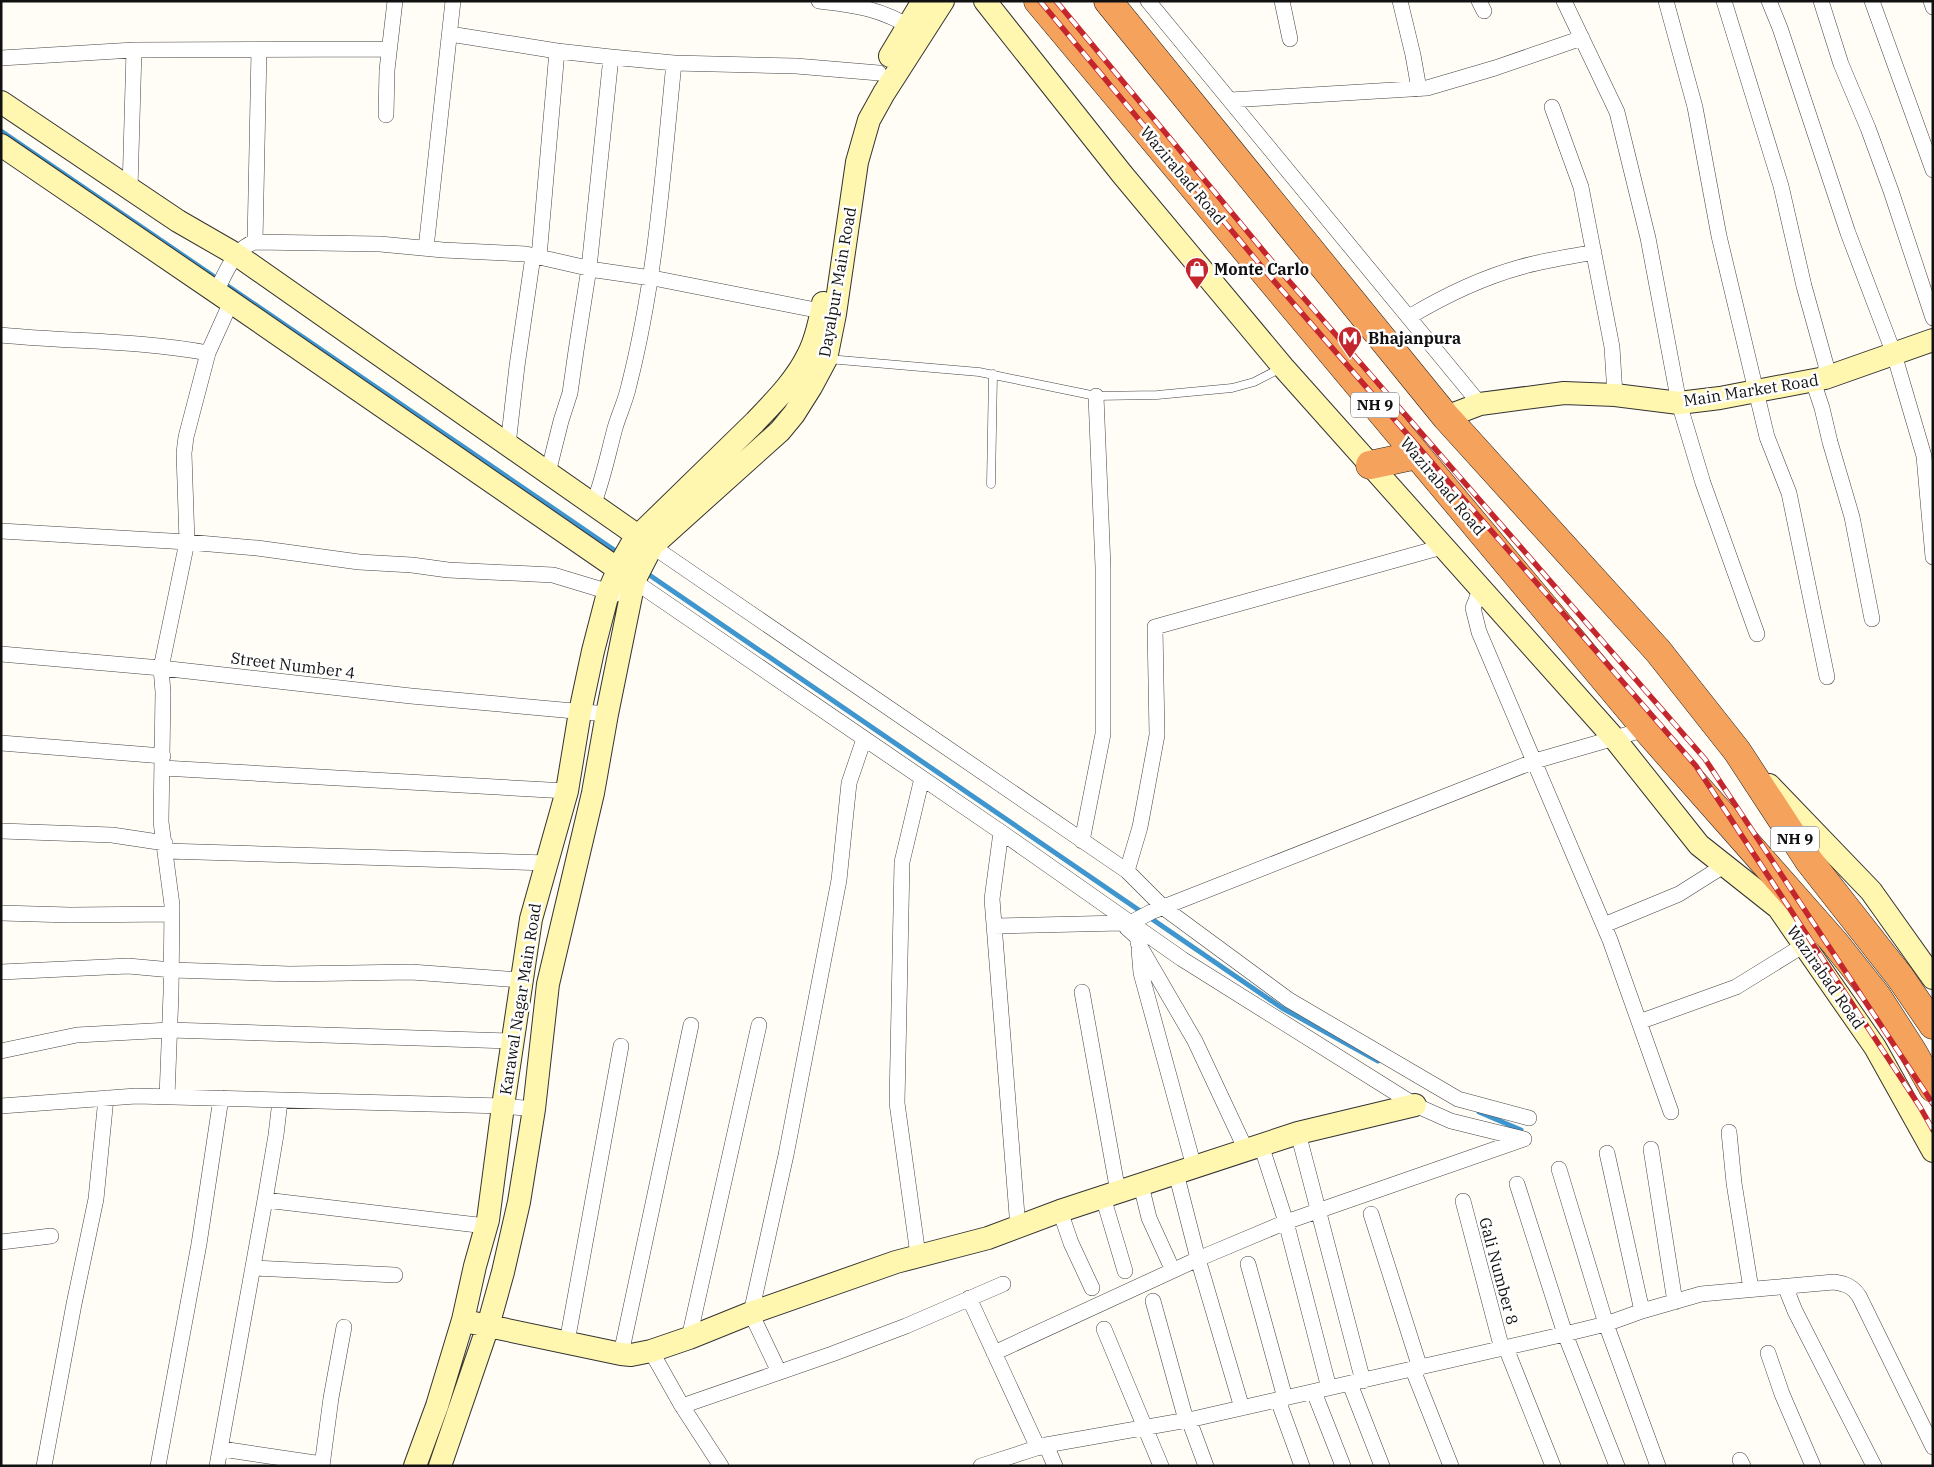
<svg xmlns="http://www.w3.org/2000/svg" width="1934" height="1467" font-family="'IBM Plex Serif',serif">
<rect width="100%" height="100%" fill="#fffdf5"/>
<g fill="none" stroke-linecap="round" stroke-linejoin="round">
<path stroke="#3f96cf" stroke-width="5" d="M1,131L620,554
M645,572L1282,1008L1378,1061
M1479,1112L1521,1130"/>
<g stroke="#444" stroke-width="9">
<path id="lane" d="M828,359L979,372L1096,396L1157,395L1232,388L1254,382L1281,368
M991,484L993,374"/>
</g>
<g stroke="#444" stroke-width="16">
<path id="street" d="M819,1C855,5 883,9 915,30
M1148,1L1480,404
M1282,1L1290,39
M1400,1L1413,55L1419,89
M1479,1L1484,11
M1564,1L1617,112L1648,238L1679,403L1703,483L1757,634
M1666,1L1695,107L1719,236L1767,437L1789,493L1827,677
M1724,1L1781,186L1804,286L1826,365L1825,378
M1769,1L1780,28L1848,233L1894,354L1924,456L1933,557
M1821,1L1841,64L1868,128L1891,191L1933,318
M1872,1L1933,170
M1931,1L1933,7
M450,34L557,51L611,57L674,63L796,66L879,73
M1,58L134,50L389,49
M1230,100L1427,88L1495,68L1582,38
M1552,107L1581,187L1612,347L1615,395
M386,115L387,70L395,1
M130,189L134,50
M255,242L259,50
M426,248L453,1
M539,257L557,51
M216,292C225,274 235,247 255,242L380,244L443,250L526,254L596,270L658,279L831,313
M1409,317C1444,296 1481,278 1521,267C1545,260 1570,257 1594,252
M1,335C70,342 140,340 208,353
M1813,381L1822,408L1830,442L1852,517L1872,619
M508,445L517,366L533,256
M548,473L561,421L570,393L576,351L589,268L611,57
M593,505C603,480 608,454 615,428C619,414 626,400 629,385C656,279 663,171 674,63
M1,531L187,542L257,548L359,562L412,565L448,570L553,575L616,594
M652,546L1127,871L1164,908L1289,1000L1458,1099L1529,1118
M634,581L1001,832L1182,959L1415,1105L1451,1121L1524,1139
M1480,590L1473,608L1479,632L1610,940L1671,1112
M1,654L161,668L411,696L607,714
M1,743L163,756
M163,768L567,791
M1,831L112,835L165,843
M1001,832L992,899L1018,1228
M1082,841L1103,734V567L1096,396
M166,851L547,863
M1127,871L1140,827L1157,735L1155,627L1442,547
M1,913L70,915L172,914
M1604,925L1679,894L1725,865
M994,926L1122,923L1134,921L1151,912L1535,761L1646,729
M1127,928L1138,938V943L1195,1041L1246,1150
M1139,949L1141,973L1194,1167
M1,972L128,966L172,970L290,974L411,972L521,980
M1082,992L1118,1192
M1639,1022L1736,987L1804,945
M1,1051L77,1035L170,1030L512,1041
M167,1097L171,993L172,905L161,822L163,692L161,668L187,542L184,453L186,437L208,353L231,302
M1,1106L136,1096L503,1106L534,1109
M1729,1132L1734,1183L1751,1289
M1298,1133L1363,1381
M1261,1145L1286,1222L1329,1388
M1651,1149L1675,1302
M1607,1153L1642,1311
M1559,1169L1606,1324L1658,1466
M1176,1173L1198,1259L1242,1408
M1517,1184L1565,1334L1617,1466
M1141,1185L1149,1218L1169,1262
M1103,1197L1125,1271
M265,1200L486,1226
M1463,1201L1502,1349
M1060,1211L1071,1243L1092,1288
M1371,1214L1420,1368
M1,1242L51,1236
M918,1255L897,1103L902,862L922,778
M1248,1264L1285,1398
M254,1268L395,1275
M1785,1286L1795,1311L1874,1466
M969,1298L1038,1448
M1153,1301L1186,1420
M1104,1329L1161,1466
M689,1338L759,1025
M567,1342L621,1046
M1506,1348L1553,1466
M651,1351L682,1406L721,1466
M994,1353L1198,1259L1286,1222L1524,1139
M1768,1353L1782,1394L1813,1466
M621,1354L691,1025
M1413,1370L1451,1466
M779,1372L751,1313L786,1155L839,880L849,783L864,739
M1350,1384L1382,1466
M1314,1392L1343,1466
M1278,1400L1302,1466
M682,1406L832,1354L906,1326L1003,1284
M1189,1420L1206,1466
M1046,1445L1055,1466
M222,1449L322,1464
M1740,1460L1743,1466
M44,1466L74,1304L96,1199L106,1098
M158,1466L199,1244L221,1098
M217,1466L265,1200L276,1135L280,1101
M322,1466L331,1398L344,1327
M981,1466L1046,1445L1193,1419L1565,1334L1606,1324L1642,1311L1701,1294L1834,1282C1846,1284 1852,1286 1859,1296L1933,1447"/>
</g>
<g stroke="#333" stroke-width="24">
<path id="secondary" d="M985,1L1122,174L1283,367L1614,738L1699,845L1776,906
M890,56L923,1
M1,102L178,221L237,255L651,545
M1,145L231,302L631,578
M1446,417L1480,404L1564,393L1615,395L1679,403L1720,398L1825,378L1933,340
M1769,785L1871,891L1933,978
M1768,893L1875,1047L1933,1151
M474,1323L621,1354L631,1355L651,1351L689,1338L751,1313L896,1262L988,1238L1060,1211L1298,1133L1415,1105
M415,1466L437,1406L463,1320L475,1266L488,1220L503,1106L531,919L567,791L580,712L593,651L608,593L622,561L634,540L755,422C774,402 796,380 808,355C815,342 821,318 823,303
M440,1466L488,1326L503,1272L519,1202L534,1109L548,984L593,793L607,714L634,581L652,546L780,431L794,414L811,387L826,359L835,314L857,162L869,120L884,93L943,1"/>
</g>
<g stroke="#222" stroke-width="29">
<path id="highway" d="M1038,1L1646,729L1835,943L1877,996L1913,1052L1933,1088
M1108,1L1446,417L1658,651L1737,751L1809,861L1900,977L1933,1025
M1370,465L1417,455"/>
</g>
<use href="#lane" stroke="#fff" stroke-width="8"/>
<use href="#street" stroke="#fff" stroke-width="15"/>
<use href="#secondary" stroke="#fff6b0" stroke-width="22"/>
<use href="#highway" stroke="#f5a25d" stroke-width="28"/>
<g stroke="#c4262e" stroke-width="5.5">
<path id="rail" d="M1040,1L1267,273L1696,766L1920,1107L1933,1130
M1056,1L1276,266L1705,759L1933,1104"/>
</g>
<use href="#rail" stroke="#fff" stroke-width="4" stroke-dasharray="11" stroke-linecap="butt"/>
</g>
<defs>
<g id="shop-pin" transform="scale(1.25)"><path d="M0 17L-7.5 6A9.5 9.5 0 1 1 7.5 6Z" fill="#c4262e" stroke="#fff"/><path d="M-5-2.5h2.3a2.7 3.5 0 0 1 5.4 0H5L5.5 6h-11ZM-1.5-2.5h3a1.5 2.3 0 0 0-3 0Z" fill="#fff"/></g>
<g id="metro-pin" transform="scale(1.25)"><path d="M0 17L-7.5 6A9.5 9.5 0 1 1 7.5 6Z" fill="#c4262e" stroke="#fff"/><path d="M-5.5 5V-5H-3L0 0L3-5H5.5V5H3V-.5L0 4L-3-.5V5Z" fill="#fff"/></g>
</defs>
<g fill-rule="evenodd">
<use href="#shop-pin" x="1197" y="269"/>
<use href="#metro-pin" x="1350" y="338"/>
</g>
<g text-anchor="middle" stroke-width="5" stroke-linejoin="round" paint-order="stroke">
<g fill="#fff" stroke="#585858" stroke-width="1">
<rect x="1351" y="392.5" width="48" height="25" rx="4"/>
<rect x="1771" y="826.5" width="48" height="25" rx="4"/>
</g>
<g font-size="15" font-weight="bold" fill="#111">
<text x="1375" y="410">NH 9</text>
<text x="1795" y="844">NH 9</text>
</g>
<g font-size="16" fill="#111" stroke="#fff">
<text transform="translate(1183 175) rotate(50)" y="6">Wazirabad Road</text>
<text transform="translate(837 282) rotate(-80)" y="6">Dayalpur Main Road</text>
<text transform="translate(1751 390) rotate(-9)" y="6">Main Market Road</text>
<text transform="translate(1443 486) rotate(50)" y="6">Wazirabad Road</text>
<text transform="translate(293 665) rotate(7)" y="6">Street Number 4</text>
<text transform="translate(1826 977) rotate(55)" y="6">Wazirabad Road</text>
<text transform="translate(520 999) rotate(-81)" y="6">Karawal Nagar Main Road</text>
<text transform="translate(1499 1271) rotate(75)" y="6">Gali Number 8</text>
</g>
<g font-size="16" font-weight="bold" fill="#111" stroke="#fff" text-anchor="start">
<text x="1214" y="275">Monte Carlo</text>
<text x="1368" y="344">Bhajanpura</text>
</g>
</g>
<rect width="1934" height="1467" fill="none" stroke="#111111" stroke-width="5"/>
</svg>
